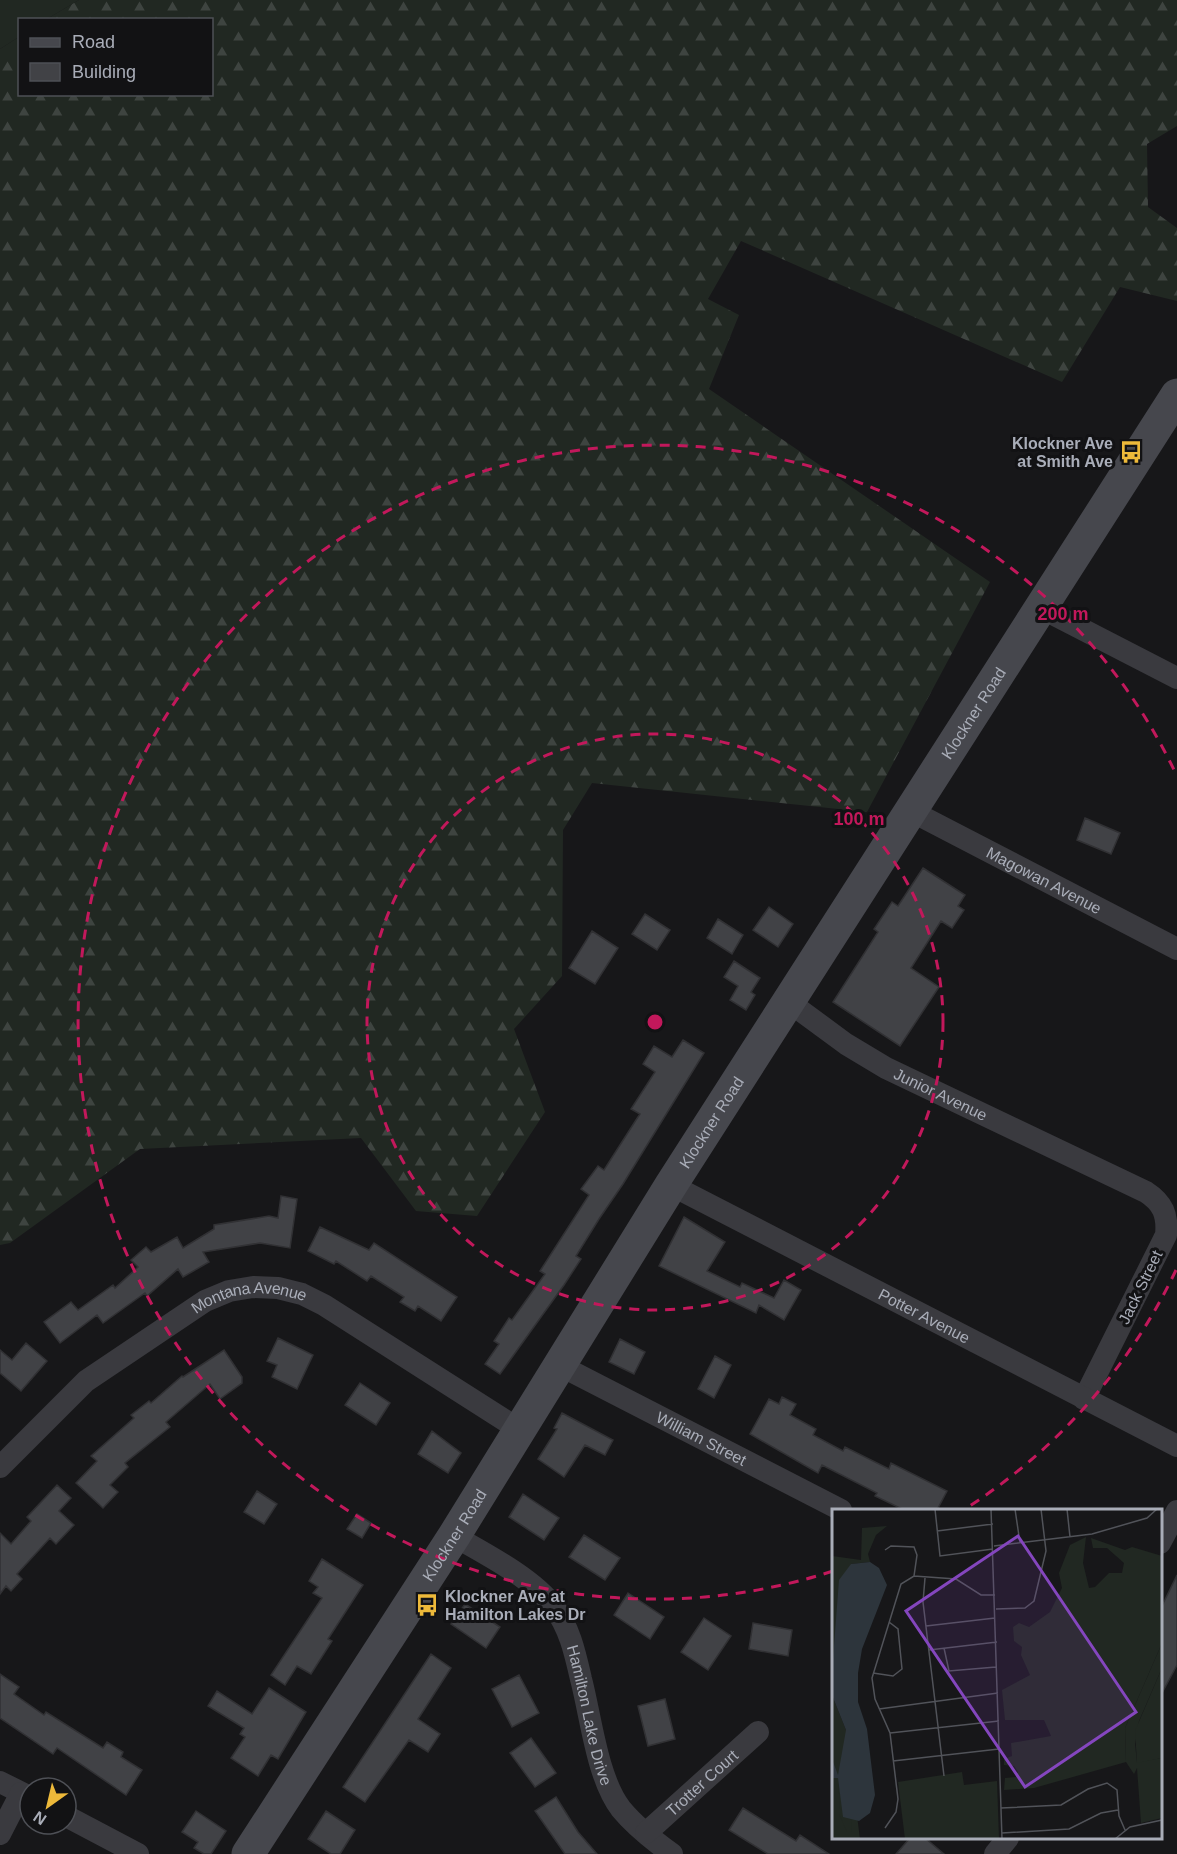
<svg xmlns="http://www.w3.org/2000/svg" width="1177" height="1854" font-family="Helvetica,sans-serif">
<defs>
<pattern id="forest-firs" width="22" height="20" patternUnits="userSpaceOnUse" patternTransform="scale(1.5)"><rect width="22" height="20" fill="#212822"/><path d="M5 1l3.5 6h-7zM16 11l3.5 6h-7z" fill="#3e4440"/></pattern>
</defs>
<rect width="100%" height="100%" fill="#171719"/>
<path fill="#212822" d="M0,0H79L47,19L20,20L19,37L0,49Z"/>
<path fill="url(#forest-firs)" d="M79,0H1177V126L1147,144L1148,207L1177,228V301L1120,287L1062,382L741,241L708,299L739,315L709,389L990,582L867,812L592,783L563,830L562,976L514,1029L545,1112L477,1216L416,1211L361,1138L140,1149L10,1243L0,1245V49L19,37L20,94H212V20L47,19Z"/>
<path fill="#414246" stroke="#313134" stroke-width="1.5" d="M1085,818L1120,833L1111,854L1077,840Z
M923,868L965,895L958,906L964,910L952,928L941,921L911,968L939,987L900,1046L833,1002L878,932L874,929L892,902L898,906Z
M769,907L793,924L778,947L753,930Z
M645,914L670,930L657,950L632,934Z
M718,919L743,935L732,954L707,938Z
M592,931L618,948L595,984L569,968Z
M734,961L760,978L751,992L755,995L746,1010L730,1000L738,986L724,977Z
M683,1040L704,1053L623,1184L599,1219L576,1256L581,1259L564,1285L500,1374L485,1364L499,1344L494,1341L509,1318L512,1320L545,1274L540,1271L589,1195L581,1189L598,1166L604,1170L636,1120L640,1114L631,1109L655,1072L643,1064L654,1046L672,1057Z
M281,1196L297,1199L290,1248L260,1243L203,1252L209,1262L183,1277L178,1269L147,1296L145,1293L103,1323L97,1315L60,1343L44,1322L71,1302L78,1310L113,1285L115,1288L138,1267L131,1260L146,1247L151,1252L177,1237L183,1248L214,1229V1225L269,1216L278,1218Z
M684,1217L725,1242L707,1271L740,1287L742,1283L774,1298L784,1280L801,1290L784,1320L759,1305L756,1313L659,1266Z
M320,1227L369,1250L374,1243L457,1297L441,1321L418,1306L415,1311L400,1302L404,1297L371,1276L367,1281L336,1261L334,1264L308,1251Z
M278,1338L313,1355L297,1389L272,1377L277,1365L267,1361Z
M620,1339L645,1352L634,1374L609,1362Z
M26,1343L47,1361L21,1391L0,1373V1350L12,1360Z
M224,1350L242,1377V1383L220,1399L210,1384L166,1422L170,1427L125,1463L128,1467L110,1485L118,1492L103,1508L76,1483L97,1461L91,1456L134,1418L131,1415L149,1401L151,1403L182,1376L183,1377Z
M715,1356L731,1365L714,1398L698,1389Z
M360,1383L390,1403L376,1425L345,1405Z
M782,1397L796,1404L790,1415L816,1429L813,1435L843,1451L845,1447L889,1469L891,1463L947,1491L937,1510H904L875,1496L877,1493L822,1465L818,1473L750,1434L769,1399L779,1404Z
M562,1413L613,1440L605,1455L585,1445L564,1477L538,1459L557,1429L554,1428Z
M432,1431L461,1453L448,1473L418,1454Z
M57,1485L71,1498L59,1511L74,1525L56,1544L50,1538L17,1574L22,1579L11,1591L6,1586L0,1594V1533L11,1544L31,1521L27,1517Z
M257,1491L277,1504L264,1524L244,1512Z
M523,1494L559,1518L544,1540L509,1517Z
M357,1514L371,1523L362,1538L347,1529Z
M584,1535L620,1558L605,1580L569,1557Z
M322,1559L363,1585L328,1639L332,1641L311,1674L297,1666L285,1685L271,1675L322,1598L313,1593L318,1587L309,1581Z
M1177,1575V1665L1161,1695V1608Z
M628,1593L664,1617L650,1639L614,1615Z
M465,1604L500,1627L486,1648L451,1624Z
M704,1618L731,1636L708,1670L681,1652Z
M753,1623L792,1630L788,1656L749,1649Z
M431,1654L451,1668L418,1719L440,1734L428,1752L409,1740L365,1802L343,1787Z
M0,1674L19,1687L14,1694L44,1715L46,1712L103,1748L107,1742L123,1752L121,1757L142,1770L126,1795L57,1748L53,1754L0,1718Z
M519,1675L539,1713L512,1727L492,1689Z
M269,1688L306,1712L278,1759L271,1755L258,1776L231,1758L245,1737L240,1734L244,1728L208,1706L217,1691L252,1714Z
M665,1699L675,1739L648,1746L638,1706Z
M531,1738L556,1773L535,1787L510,1753Z
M556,1797L578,1832L597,1854H565L535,1811Z
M743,1808L796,1841L800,1835L829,1854H768L729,1830Z
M196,1811L226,1831L211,1854H204L194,1848L198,1842L182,1832Z
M326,1811L355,1830L340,1854H331L308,1839Z
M910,1838H925L944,1854H896Z"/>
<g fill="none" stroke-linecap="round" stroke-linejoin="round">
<g stroke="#3a3a3f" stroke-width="22">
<path d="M1041,608L1177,678"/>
<path id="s1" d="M911,811L1177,949"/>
<path id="s2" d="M789,1002L846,1044L886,1068L1146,1192C1163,1203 1168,1215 1166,1235L1084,1399"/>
<path id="s3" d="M671,1185L1177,1446"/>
<path id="s4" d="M561,1366L841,1510"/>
<path id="s5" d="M0,1467L86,1381L205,1301L229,1291L253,1287L278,1288L302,1294L324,1305L520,1430"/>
<path id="s6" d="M454,1536C484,1553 534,1579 554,1607C570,1629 575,1653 581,1679C591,1717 597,1778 621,1809C635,1826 654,1841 672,1854"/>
<path d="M1160,1543L1177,1511"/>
<path d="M0,1782L30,1797"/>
<path d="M66,1816L138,1854"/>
<path id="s7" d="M646,1833L758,1732"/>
<path d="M0,1834L21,1793"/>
<path d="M995,1854L1008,1838"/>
</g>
<path stroke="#46474d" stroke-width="33" id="s8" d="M248,1854L454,1536L671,1185L1177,395"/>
</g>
<g fill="none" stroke="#c2185b" stroke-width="3" stroke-dasharray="10 8">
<circle cx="655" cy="1022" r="288"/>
<path d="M1176 1270A577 577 0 0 1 965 1509M833 1571A577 577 0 1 1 1176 774"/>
</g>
<defs>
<g id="bus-bare" transform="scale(1.8)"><path d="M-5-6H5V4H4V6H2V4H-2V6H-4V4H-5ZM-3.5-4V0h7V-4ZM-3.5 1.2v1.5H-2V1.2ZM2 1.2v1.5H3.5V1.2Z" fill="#edb93a" stroke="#121214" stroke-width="2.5" paint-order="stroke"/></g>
</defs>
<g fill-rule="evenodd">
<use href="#bus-bare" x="1131" y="452"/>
<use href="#bus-bare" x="427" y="1605"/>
</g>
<g text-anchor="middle" stroke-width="6" stroke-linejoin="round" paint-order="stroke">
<g font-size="16" font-weight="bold" fill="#a9adb8" stroke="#121214" text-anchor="end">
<text x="1113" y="449">Klockner Ave<tspan x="1113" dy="18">at Smith Ave</tspan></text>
<text x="445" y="1602" text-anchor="start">Klockner Ave at<tspan x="445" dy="18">Hamilton Lakes Dr</tspan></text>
</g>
<g font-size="16" fill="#a9adb8" stroke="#121214">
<text dy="6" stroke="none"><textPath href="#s8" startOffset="1352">Klockner Road</textPath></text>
<text dy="6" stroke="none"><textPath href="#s1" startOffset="150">Magowan Avenue</textPath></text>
<text dy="6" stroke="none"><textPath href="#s2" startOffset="178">Junior Avenue</textPath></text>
<text dy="6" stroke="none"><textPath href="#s8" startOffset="866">Klockner Road</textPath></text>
<text transform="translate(1140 1287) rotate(-64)" y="6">Jack Street</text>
<text dy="6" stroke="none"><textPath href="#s5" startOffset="310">Montana Avenue</textPath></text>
<text dy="6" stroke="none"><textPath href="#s3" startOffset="285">Potter Avenue</textPath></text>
<text dy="6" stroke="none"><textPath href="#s4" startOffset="158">William Street</textPath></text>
<text dy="6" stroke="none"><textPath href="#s8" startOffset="380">Klockner Road</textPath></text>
<text dy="6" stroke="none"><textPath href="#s6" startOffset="238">Hamilton Lake Drive</textPath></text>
<text dy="6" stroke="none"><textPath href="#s7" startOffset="75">Trotter Court</textPath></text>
</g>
</g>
<g transform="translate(832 1509)">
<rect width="330" height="330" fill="#171719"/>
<path d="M55,17L44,26L36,45L38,53L19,55L0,163V47L29,51L30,19ZM330,134V159L307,212L303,235L305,253L330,249V309L309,314L305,259L302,265L294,253L293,219ZM0,186L14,221L28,330H0Z" fill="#212822"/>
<path d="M254,28L251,54L257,79L263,78L277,64H290L292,54L275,39H261L259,29L293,41L300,38L330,47V134L293,219L294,253L202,279L172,281L173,269L184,268L186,263L182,257L172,256V250L180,247L179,234L219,227L212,211H173L170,181L198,166L189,146L190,138L182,132L181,118L187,114L197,118L218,103L230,79L227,64L238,36ZM330,159V249L305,254L303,222ZM130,263L132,276L165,272L167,330H73L66,273ZM0,269H6L8,300L19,311L20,323H15L7,305H0Z" fill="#212822"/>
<path d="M38,53L47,59L55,76L30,140L26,164V193L35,220L43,286L38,304L27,312L11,308L6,269H0V250L6,266L14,221L0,186V163L7,71L19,55Z" fill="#2d353c"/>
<path fill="none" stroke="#515359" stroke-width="1.5" d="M103,0L108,47L161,40M159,0L170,330M183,0L188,34M235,0L238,28M105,22L161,15M162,37L260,25L315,9L325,0M53,41L59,37L82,38L85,46L82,67M93,69L91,93L112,267M164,100L193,99L202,92L214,42L209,0M94,117L163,109M112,139L117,162L164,158M97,141L165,133M41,164L61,167L70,160L66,120L57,113M47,200L166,184M58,224L167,212M61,252L167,240M169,299L229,296L256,280L275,274L285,281L287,307L293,321M53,319L64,303L66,290L58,224L43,190L40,169L69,75L82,67L124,70L149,86H163M170,324L237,320L269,304L286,301M283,330L298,318L330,311"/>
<path fill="#8446be" fill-opacity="0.15" stroke="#8446be" stroke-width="3" d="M186,27L304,203L193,278L74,102Z"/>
<rect width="330" height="330" fill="none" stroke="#a9adb8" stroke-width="3"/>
</g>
<circle cx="655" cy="1022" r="9" fill="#c2185b" stroke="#121214" stroke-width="3"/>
<g font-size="18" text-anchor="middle" font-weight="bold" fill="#c2185b" stroke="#121214" stroke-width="6" stroke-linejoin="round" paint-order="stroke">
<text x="1063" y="620">200 m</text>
<text x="859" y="825">100 m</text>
</g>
<rect x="18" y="18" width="195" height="78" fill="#121214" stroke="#4e5056" stroke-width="1.5"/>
<rect x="30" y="38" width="30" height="9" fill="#46474d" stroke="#4e5056" stroke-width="1.5"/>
<text x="72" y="48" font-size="18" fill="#a9adb8">Road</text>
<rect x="30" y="63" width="30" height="18" fill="#414246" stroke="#4e5056" stroke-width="1.5"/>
<text x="72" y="78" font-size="18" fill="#a9adb8">Building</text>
<g transform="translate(48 1806) rotate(214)"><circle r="28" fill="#121214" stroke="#4e5056" stroke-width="1.5"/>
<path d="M0-4.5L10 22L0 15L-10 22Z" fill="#edb93a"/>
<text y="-9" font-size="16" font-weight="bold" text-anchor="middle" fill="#a9adb8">N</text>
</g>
</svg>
